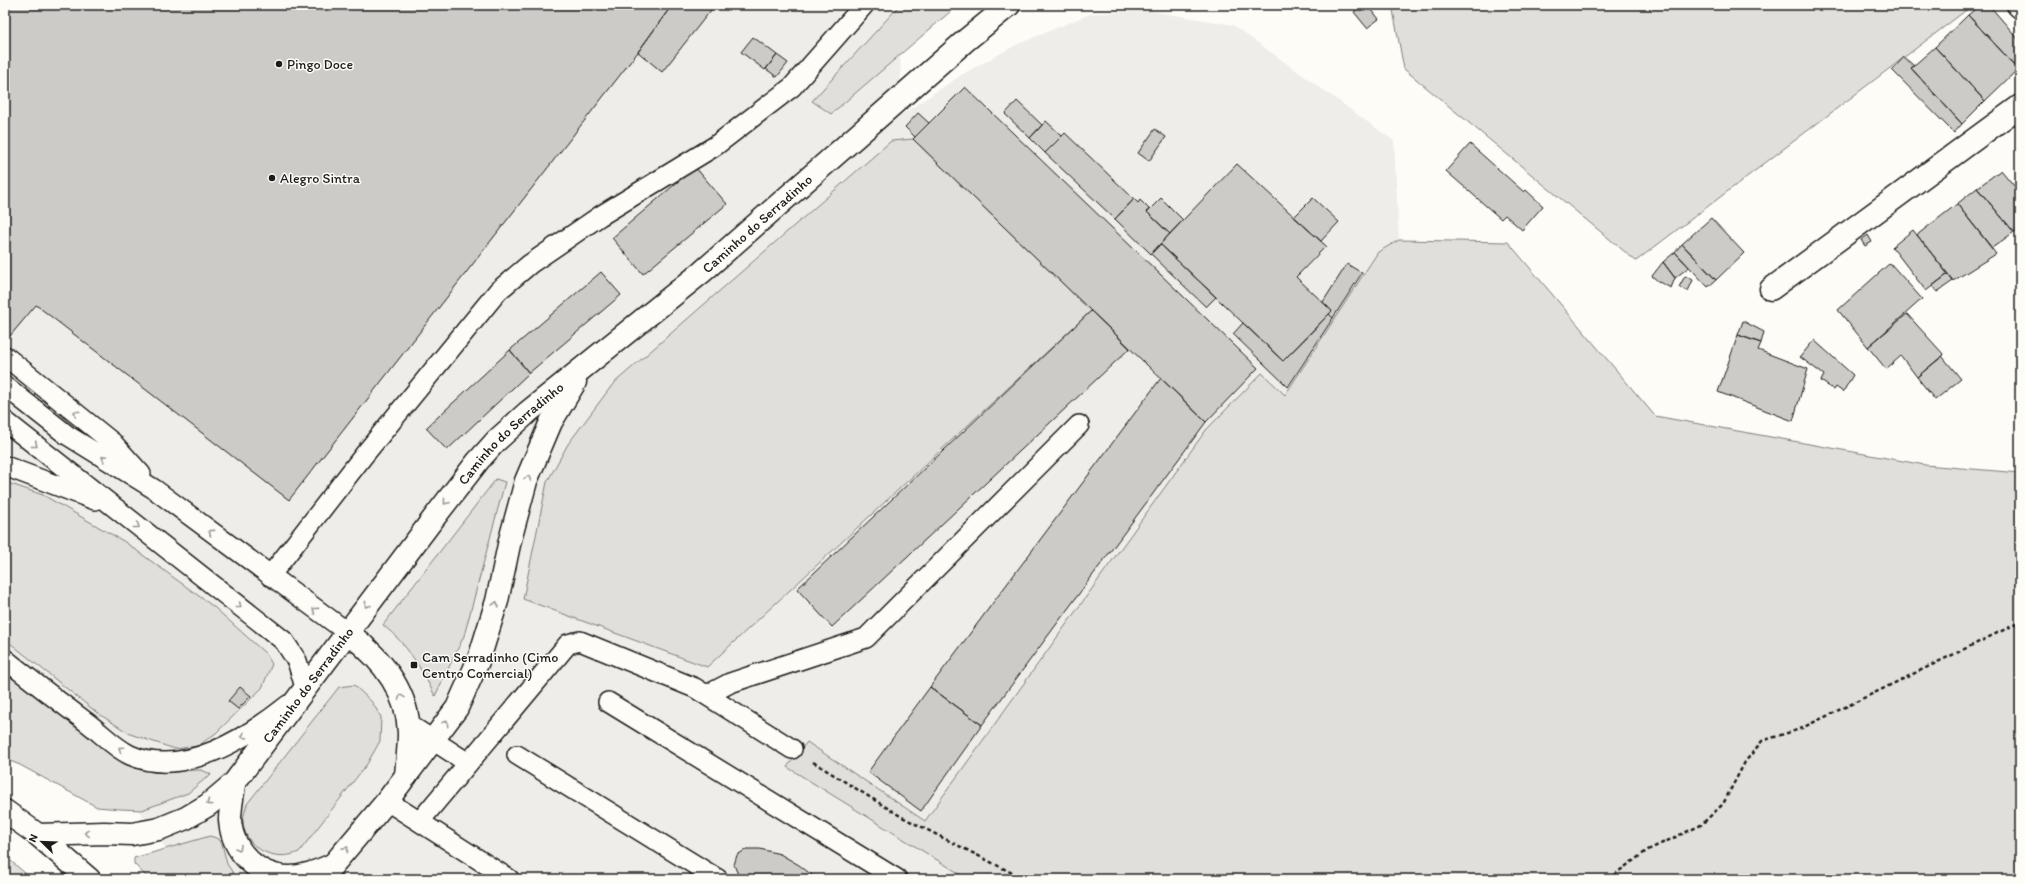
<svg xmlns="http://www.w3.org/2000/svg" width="2025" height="884" font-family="Itim,sans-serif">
<rect width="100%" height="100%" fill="#fdfcf7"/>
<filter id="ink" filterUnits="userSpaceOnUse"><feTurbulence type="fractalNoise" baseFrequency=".025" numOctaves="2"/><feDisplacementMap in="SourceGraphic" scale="8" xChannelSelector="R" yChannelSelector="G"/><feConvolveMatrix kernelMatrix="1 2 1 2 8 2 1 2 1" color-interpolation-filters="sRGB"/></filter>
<g filter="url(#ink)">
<path fill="#eeede9" d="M5,5H925L900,35L901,115L963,74L1016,45L1090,14L1145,10L1233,25L1394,141L1399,240L1378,252L1285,396L993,879H187L113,774L5,717Z"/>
<path fill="#e0dfdb" stroke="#7e7e7c" d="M900,5H958L831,114L812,101Z
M1392,5H1973L1636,261L1404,69Z
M913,139L1091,311L707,667L523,599L547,482L568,444L613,384L891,141Z
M1399,240L1508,242L1655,416L1925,465L2020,473V879H968L787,767L807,742L925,821L1206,430L1262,373L1285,395L1378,252Z
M496,479L505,482L464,636L435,696C421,668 408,645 383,625Z
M5,482L43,495L125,542L214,607L266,654L272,664L262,688L216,733L198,746L175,749L130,734L96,712L5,639Z
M5,670L110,753L130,765L160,771L201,770L211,774L188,793L142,810L120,809L97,807L20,765L5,759Z
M354,685L372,702L381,717L380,741L367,764L299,852C275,863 242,848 243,819C244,814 246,808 247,804L339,687Z
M210,836L219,839L222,844L227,864L237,879H149L134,864V858Z
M5,856L32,879H10L5,876Z"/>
<path fill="#cccbc8" stroke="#1c1c1c" d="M5,5H672L638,52L289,500L36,305L10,336L5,332Z
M672,5H715L662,72L638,52Z
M1362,5H1368L1379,19L1367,28L1354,12Z
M1980,5H1989L2020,41V67L2018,69L1968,15Z
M1968,15L2018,69L1985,101L1935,47Z
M753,37L777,55L765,70L741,52Z
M1935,47L1985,101L1962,124L1911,68Z
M777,55L788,63L777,77L766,69Z
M1904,57L1914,66L1911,68L1962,124L1954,133L1892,70Z
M965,87L1258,368L1206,422L913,139Z
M1017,101L1042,125L1030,138L1005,114Z
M918,113L929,123L915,137L905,127Z
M1046,121L1062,136L1045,153L1030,138Z
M1155,129L1166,137L1149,161L1138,153Z
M1065,133L1134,199L1115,219L1045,153Z
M1470,144L1524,192L1526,190L1543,206L1522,230L1505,215L1501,219L1446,171Z
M1237,164L1326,246L1296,277L1332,311L1283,361L1160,244Z
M695,167L727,204L643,274L612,238Z
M2001,170L2020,193V228L2014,232L1977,188Z
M1977,188L2014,232L1992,248L1957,204Z
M1161,198L1183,220L1170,234L1147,212Z
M1313,198L1339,222L1321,241L1294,217Z
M1134,199L1138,203L1140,200L1149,209L1147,212L1170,234L1151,254L1115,219Z
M1957,204L1996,254L1953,281L1917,235Z
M1711,218L1744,253L1716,280L1682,244Z
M1913,230L1948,274L1926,291L1892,247Z
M1868,235L1872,242L1865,246L1861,240Z
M1160,244L1216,297L1206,307L1151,254Z
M1682,244L1716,280L1708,287L1675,252Z
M1675,252L1689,267L1675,278L1663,262Z
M1663,262L1675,278L1671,288L1659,282L1652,276Z
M1890,263L1922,299L1868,347L1838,310Z
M1347,264L1362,273L1333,318L1329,314L1332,311L1323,302Z
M601,272L621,295L529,373L510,350Z
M1948,274L1953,281L1937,292L1932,286Z
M1685,276L1693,280L1688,291L1679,287Z
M1091,311L1130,348L832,627L797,589Z
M1329,314L1333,318L1288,387L1233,334L1243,323L1283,361Z
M1907,314L1944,355L1917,377L1901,356L1886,369L1868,347Z
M1743,321L1764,332L1761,343L1738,335Z
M1738,335L1761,343L1758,350L1808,369L1793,421L1718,392Z
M1814,340L1853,375L1843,392L1836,387L1834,390L1821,381L1824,375L1800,357Z
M510,350L529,373L447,450L426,428Z
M1942,356L1961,379L1935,400L1917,377Z
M1161,378L1206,422L982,725L930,687Z
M240,687L251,696L238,709L228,701Z
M930,687L982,725L921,811L868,772Z
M747,849H760L780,854L799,865L817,879H740L734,865L737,855Z"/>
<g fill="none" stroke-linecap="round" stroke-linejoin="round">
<g stroke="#1c1c1c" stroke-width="22">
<path id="service" d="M5,356L113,443L141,474
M5,386L67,435L154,489L347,632
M5,421L284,641L297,661L305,687
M5,466L95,500
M270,576L364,455L498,291L530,264L600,216L715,146L792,87L864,5
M5,659C32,681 61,703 89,724C102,734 115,748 130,755C183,779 248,737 288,705
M707,695L730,683L866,638L1079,425
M608,702L897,879
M408,724L468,763
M517,755L718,879
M387,801L509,879
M420,821L568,644L580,641L695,688L792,749"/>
</g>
<g stroke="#1c1c1c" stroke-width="25">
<g id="minor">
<path d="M2018,5L2020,7"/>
<path d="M1771,289L2020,106"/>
<path d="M347,632C380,657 408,690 409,733C409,748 407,762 406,776"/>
<path d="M234,783C233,795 230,808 230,820C232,851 258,878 291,877C305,876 319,871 332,865"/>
<path id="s1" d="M38,835L104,833L132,834L159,829L186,818L208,805L234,783L430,523L478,461L496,441L528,412L702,272L965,41L1009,5"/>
<path d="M321,879L387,801L457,708L479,659L497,601L510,540L526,481L551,422L575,382"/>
</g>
</g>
<g stroke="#1c1c1c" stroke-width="25">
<path id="tertiary" d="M5,811L38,835L89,879"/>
</g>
<path stroke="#1c1c1c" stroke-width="2.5" stroke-dasharray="4 3" stroke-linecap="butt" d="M813,762L902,817L1024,879
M1608,879L1648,850L1701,825L1723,804L1745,762L1762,741L1800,729L2020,622"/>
<use href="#service" stroke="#fdfcf7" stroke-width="19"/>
<use href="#minor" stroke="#fdfcf7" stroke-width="22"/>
<use href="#tertiary" stroke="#fdfcf7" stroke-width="22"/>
</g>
<defs><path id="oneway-chevron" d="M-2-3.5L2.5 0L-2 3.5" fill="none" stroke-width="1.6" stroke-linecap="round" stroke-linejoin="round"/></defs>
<g stroke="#989794">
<use href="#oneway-chevron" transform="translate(76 413) rotate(-141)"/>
<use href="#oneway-chevron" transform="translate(35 445) rotate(39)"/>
<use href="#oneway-chevron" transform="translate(104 458) rotate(-149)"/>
<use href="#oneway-chevron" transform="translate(528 478) rotate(-70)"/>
<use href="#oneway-chevron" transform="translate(446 502) rotate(128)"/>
<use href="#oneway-chevron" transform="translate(137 526) rotate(38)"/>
<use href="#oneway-chevron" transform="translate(211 532) rotate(-143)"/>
<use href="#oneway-chevron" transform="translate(496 604) rotate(-75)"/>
<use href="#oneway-chevron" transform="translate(367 605) rotate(127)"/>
<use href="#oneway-chevron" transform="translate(239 606) rotate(38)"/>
<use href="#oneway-chevron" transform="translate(315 610) rotate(-144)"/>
<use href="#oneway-chevron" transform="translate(401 697) rotate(-110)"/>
<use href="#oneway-chevron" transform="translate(446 723) rotate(-54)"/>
<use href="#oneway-chevron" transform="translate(244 736) rotate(150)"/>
<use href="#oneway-chevron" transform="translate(121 749) rotate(-145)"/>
<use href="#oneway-chevron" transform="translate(209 803) rotate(143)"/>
<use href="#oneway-chevron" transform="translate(87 833) rotate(178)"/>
<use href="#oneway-chevron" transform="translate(239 848) rotate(60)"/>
<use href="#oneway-chevron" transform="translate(346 849) rotate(-49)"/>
</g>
</g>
<g fill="#1c1c1c" stroke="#fdfcf7" stroke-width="1.5">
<circle cx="279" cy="64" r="4"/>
<circle cx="272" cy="178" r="4"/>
<rect x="410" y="661" width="8" height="8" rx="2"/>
</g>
<g text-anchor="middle" stroke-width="3" stroke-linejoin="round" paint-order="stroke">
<g font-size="14" fill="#1c1c1c" stroke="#fdfcf7" text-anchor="start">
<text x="287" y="69">Pingo Doce</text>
<text x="280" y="183">Alegro Sintra</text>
<text x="422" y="662">Cam Serradinho (Cimo<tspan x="422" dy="16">Centro Comercial)</tspan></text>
</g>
<g font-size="14" fill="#1c1c1c" stroke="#fdfcf7">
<text dy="5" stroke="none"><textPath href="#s1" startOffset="981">Caminho do Serradinho</textPath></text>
<text dy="5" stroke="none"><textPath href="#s1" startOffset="657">Caminho do Serradinho</textPath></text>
<text dy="5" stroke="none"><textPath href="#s1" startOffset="333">Caminho do Serradinho</textPath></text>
</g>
</g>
<rect width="2025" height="884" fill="none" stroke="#fdfcf7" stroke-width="20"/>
<rect x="10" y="10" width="2005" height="864" fill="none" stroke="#1c1c1c" stroke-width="1.5" filter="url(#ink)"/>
<g transform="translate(42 842) rotate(293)" stroke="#fdfcf7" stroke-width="3" paint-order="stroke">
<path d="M0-3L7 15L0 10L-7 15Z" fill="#1c1c1c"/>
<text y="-6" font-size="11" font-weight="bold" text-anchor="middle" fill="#1c1c1c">N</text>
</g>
</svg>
